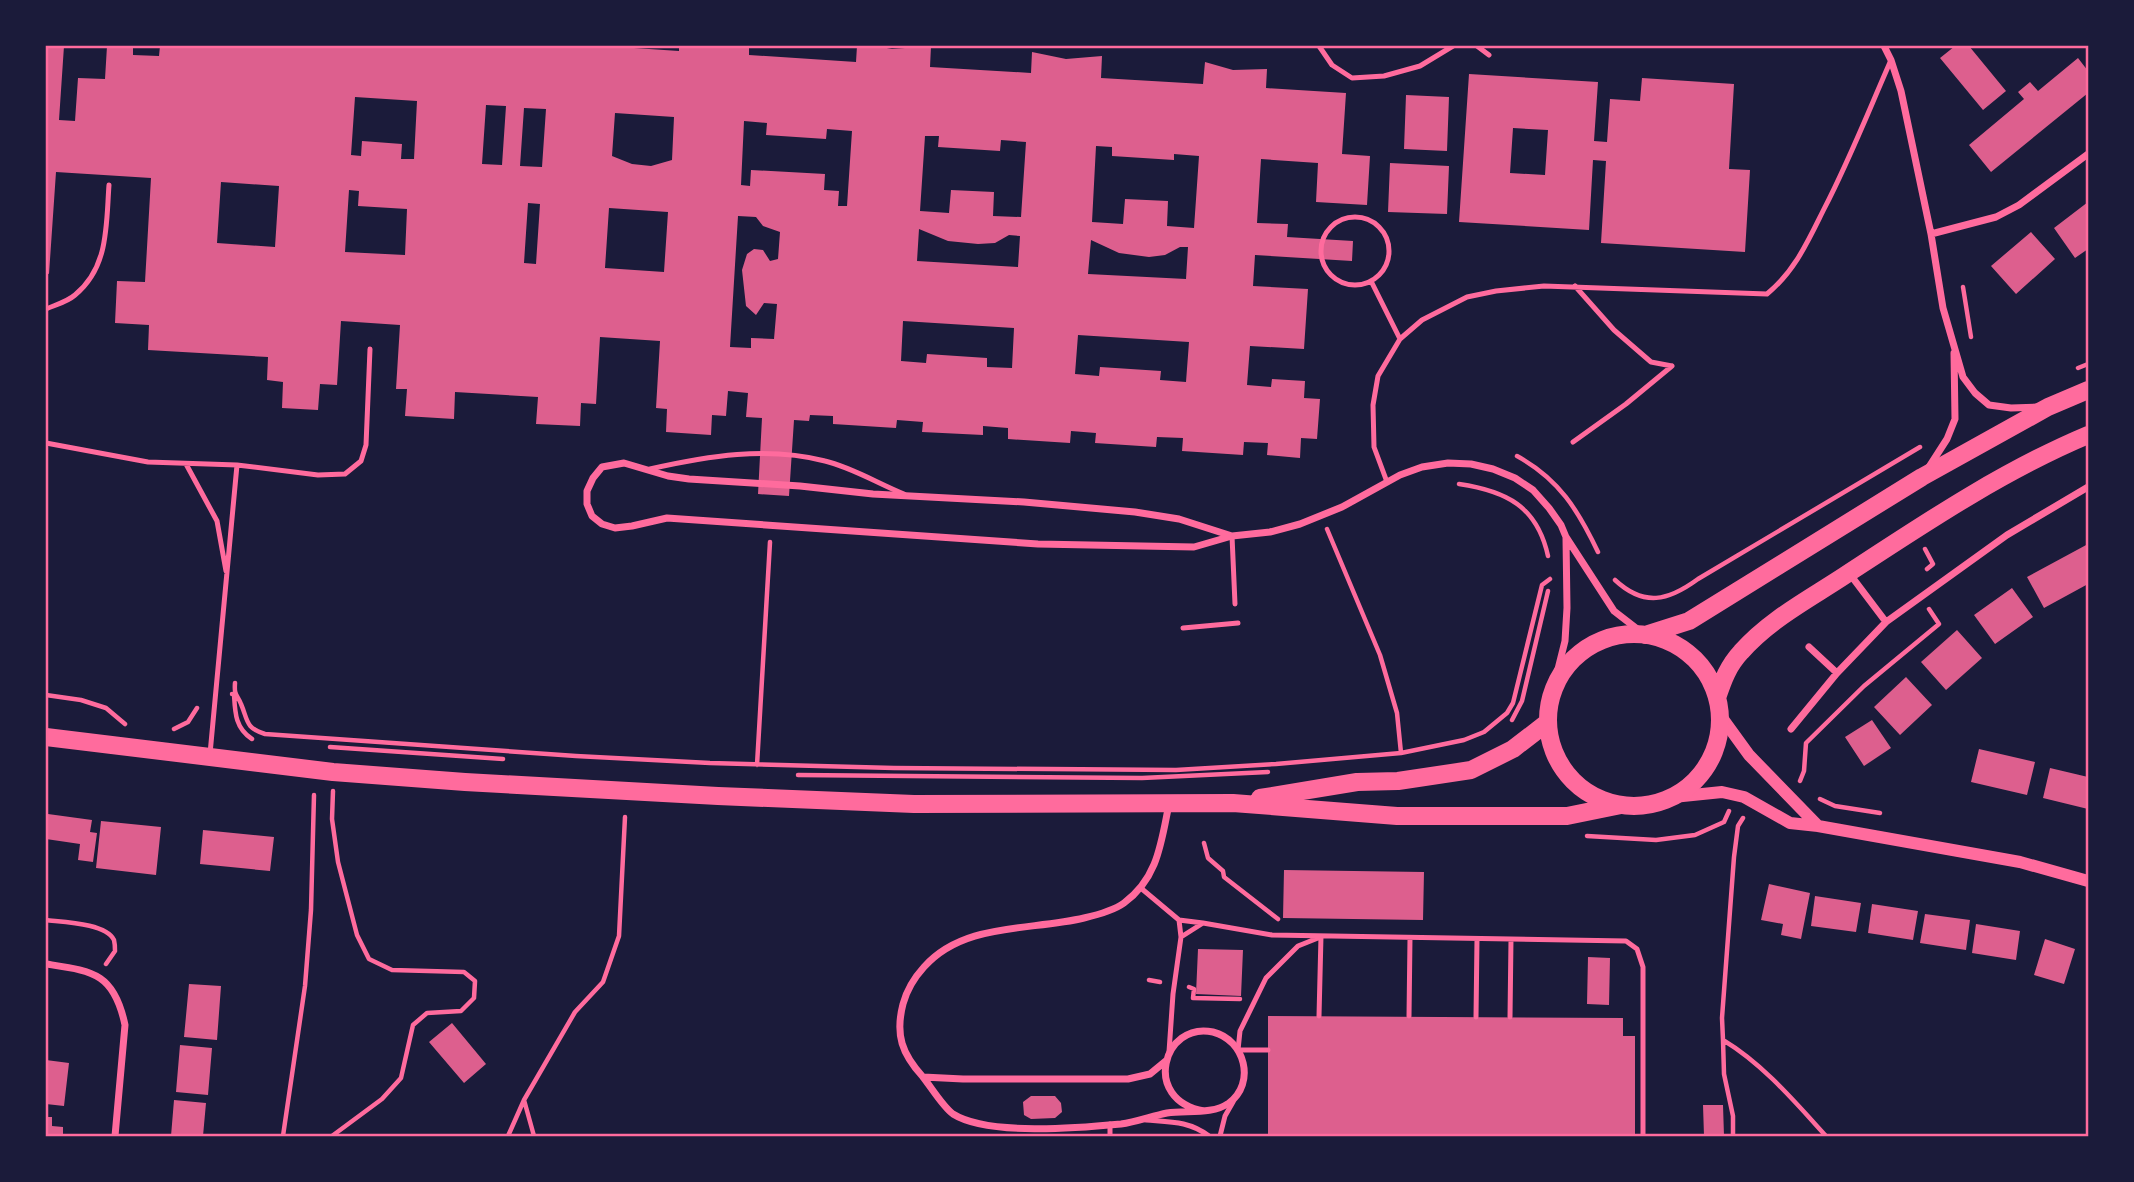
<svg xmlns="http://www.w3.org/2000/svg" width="2134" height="1182" font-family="'Fira Sans Condensed',sans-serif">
<rect width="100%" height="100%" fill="#1b1b3a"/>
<path fill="#dd5f8e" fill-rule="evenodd" d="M46,46H64L59,120L75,121L78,78L105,79L107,46H133V55L159,56L160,46H619V47L679,51V46H749V55L856,62L857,46H876L892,49L931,46L930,67L1031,73L1032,52L1066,59L1102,56L1101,78L1203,84L1205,62L1233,70L1267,69L1266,88L1346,93L1342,154L1370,156L1367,205L1316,202L1318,163L1261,159L1257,223L1288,224L1287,237L1353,241L1352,261L1255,255L1253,286L1308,289L1304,349L1250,346L1247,385L1271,387L1272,379L1305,381L1304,398L1320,399L1317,439L1301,438L1300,458L1267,455L1268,443L1244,442L1243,455L1182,451L1183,438L1157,437L1156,447L1095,443L1096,433L1071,431L1070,443L1008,439V428L983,426V435L922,432L923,422L897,420L896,428L833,424V416L810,415L809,421L794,420L789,496L758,494L762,418L746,417L748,393L728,391L726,416L712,415L711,435L666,432L667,409L656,408L660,341L600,337L596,404L581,403L580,426L536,424L538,397L455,392L454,419L405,416L407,389H396L400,325L341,321L337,385L320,384L318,410L282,408L283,382L267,380L268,357L148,350L149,325L115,323L117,281L145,282L151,178L56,172L49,274L46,273ZM355,97L417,101L414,159H401L402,144L362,141L361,156L351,155ZM486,105L506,106L502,165L482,164ZM524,108L546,109L542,167L520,166ZM615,113L674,117L672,160L651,166L632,164L612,156ZM744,121L767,123L766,135L826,139L827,129L852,131L847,206H838L839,191L824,190L825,174L751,170L750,186L741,185ZM925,136H939L938,147L1000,151L1001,140L1026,142L1021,217L993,216L994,192L951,190L949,213L920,211ZM1096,146L1112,147V156L1174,160V154L1199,156L1194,228L1167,226L1168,201L1125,199L1123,224L1092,222ZM221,182L279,186L275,247L217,243ZM349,190L359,191L358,206L407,209L405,255L345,252ZM528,203L540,204L536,264L524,263ZM609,208L668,212L664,272L605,268ZM738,216L756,217L763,226L780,232L778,259L770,261L763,250L754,249L747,254L742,270L746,306L756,315L764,303L777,304L774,339L751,338V348L730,347ZM919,229L948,241L978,244L995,243L1009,235L1020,236L1018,267L917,261ZM1091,240L1119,253L1149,257L1165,255L1180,247H1188L1186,279L1088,274ZM903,321L1014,328L1012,368L987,367V358L927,354L926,363L901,361ZM1078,335L1189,342L1186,382L1160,380L1161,371L1100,367L1099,376L1075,374Z
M1955,46H1969L2006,91L1983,110L1940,58Z
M2078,58L2088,71V93L1991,172L1969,145L2024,99L2018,92L2030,82L2038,91Z
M1469,74L1598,82L1594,141L1607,142L1610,99L1640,101L1642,78L1734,84L1729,169L1750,170L1745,252L1601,243L1606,161L1593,160L1589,230L1459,222ZM1513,128L1548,130L1545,175L1510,173Z
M1406,95L1449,97L1447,151L1404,149Z
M1390,163L1449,166L1447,214L1388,212Z
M2088,202V249L2075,258L2054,228Z
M2031,232L2055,259L2016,294L1991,266Z
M2088,544V584L2044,608L2027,577Z
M2012,588L2033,617L1995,644L1974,615Z
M1957,630L1982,658L1946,690L1921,662Z
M1906,677L1932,705L1900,735L1874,707Z
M1872,720L1891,748L1864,766L1845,737Z
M1979,749L2035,762L2027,795L1971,782Z
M2050,768L2088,777V809L2043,798Z
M48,814L92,820L90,832L97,833L93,862L78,860L80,844L46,839Z
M101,821L161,827L156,875L96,868Z
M203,830L274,837L270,871L200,864Z
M1284,870L1424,872L1423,920L1283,918Z
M1769,884L1810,893L1801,939L1781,935L1783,924L1761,920Z
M1815,896L1861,903L1856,932L1811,926Z
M1872,904L1918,911L1913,940L1868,933Z
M1925,914L1970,920L1966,950L1920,943Z
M1976,924L2020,931L2016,960L1972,953Z
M2045,939L2075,949L2064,984L2034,975Z
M1198,949L1243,950L1241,996L1196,994Z
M1588,957L1610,958L1609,1005L1587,1004Z
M189,984L221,986L217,1040L184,1037Z
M1268,1016L1623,1018V1036H1635V1136H1268Z
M452,1023L486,1064L464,1083L429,1042Z
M180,1045L212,1048L208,1095L176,1092Z
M46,1060L69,1063L64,1106L46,1104Z
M1031,1096H1055L1061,1103L1062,1112L1055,1118L1031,1119L1024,1115L1023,1102Z
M174,1100L206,1103L203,1136H171Z
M1703,1105H1723L1724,1136H1704Z
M46,1117H52V1126L63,1127V1136H46Z"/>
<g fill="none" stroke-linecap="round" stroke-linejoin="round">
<path stroke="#ff6b9d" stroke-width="4.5" d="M1963,287L1971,337
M2078,368L2088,364
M1517,456C1559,479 1578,510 1598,552
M1459,484C1506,491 1537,506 1548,556
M1327,529L1380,655L1397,713L1401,753
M1925,549L1933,564L1927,569
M1615,580C1644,607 1668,601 1698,579L1920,447
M235,683C234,696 237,694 241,704C248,720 245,728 265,734L576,756L710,763L894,768L1176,770L1276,764L1401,753L1464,740L1484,732L1507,713L1513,703L1542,585L1550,579
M232,694H234C235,712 235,728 252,739
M46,695L81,700L106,708L125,724
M1512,720L1522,701L1548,591
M174,729L188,722L197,708
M330,747L503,759
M757,765L770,542
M798,775L1142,778L1268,772
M1800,781L1804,771L1806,743L1864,686L1939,624L1929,609
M1820,799L1835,806L1880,813
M1743,818L1738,826L1734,857L1722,1018L1723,1040C1763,1064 1795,1102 1826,1136
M1587,836L1656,840L1695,835L1724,822L1729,811
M1204,843L1208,858L1223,871L1224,877L1278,919
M46,920C62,922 106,923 114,940C115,944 115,948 115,951L106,964
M1149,980L1160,982
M1189,987L1194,989L1193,998L1240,999
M1723,1040L1724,1074L1733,1116V1136
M524,1100L534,1136
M283,1136L305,986L311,910L314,795
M332,1136L382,1099L401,1078L413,1025L427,1013L461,1011L474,998L475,981L464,972L392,970L369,959L357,935L338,862L332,819L333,791
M508,1136L524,1100L575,1012L603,982L619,936L625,817"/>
<path stroke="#ff6b9d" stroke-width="5" d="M1319,46L1332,65L1352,78L1384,76L1420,66L1453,46
M1477,46L1489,55
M1321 251a34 34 0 1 1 68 0a34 34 0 1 1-68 0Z
M1371,281L1400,339
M1575,286L1614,330L1651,362L1672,366
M46,309C55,305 67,302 75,295C109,267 106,225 109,185
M1573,442L1626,404L1672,366
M46,443L148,462L237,465L318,475L345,474L361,461L366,445L370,349
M186,464L217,521L226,571
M650,469C707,456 767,446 825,461C851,467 879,484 904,494
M1387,482L1374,447L1373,405L1378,376L1400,339L1422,320L1467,297L1496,291L1544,286L1767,294C1795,271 1808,241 1824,209C1849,161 1869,110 1891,60
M1232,536L1235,604
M1183,628L1238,623
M210,754L237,465
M1142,889L1179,920
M1181,937L1179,920L1203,923
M1319,1016L1321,936
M1409,1016L1410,938
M1476,1017L1477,939
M1510,1017L1511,939
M1268,1050H1238L1240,1031L1266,978L1298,946L1318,938
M1169,1052L1173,994L1181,937L1203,923L1272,935L1626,941L1637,949L1643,967V1136
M1146,1120C1171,1122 1189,1121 1209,1136
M1110,1124V1136
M1220,1136L1225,1116L1233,1102"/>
<path stroke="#ff6b9d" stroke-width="7" d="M1884,46L1891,60L1901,91L1931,234L1943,308L1963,377L1975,393L1989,405L2011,408L2038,407
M1931,234L1996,217L2019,205L2088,154
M1929,467L1947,439L1955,419L1954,353
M1232,536L1179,519L1135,512L1024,502L873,494L800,486L689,479L668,476L624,463L602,467L593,478L587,491V504L592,516L602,524L615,528L632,526L667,518L1038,544L1194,547L1232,536L1270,532L1300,524L1342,507L1400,475L1422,467L1448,463L1471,464L1493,469L1515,478L1533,490L1549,508L1561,525L1566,537L1614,611L1645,635
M1849,573L1886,622
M1809,647L1837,673
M1550,701L1565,641L1567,608L1566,538
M1791,729L1837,673L1886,622L2007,535L2088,487
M46,964C92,971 114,972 125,1025L115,1136
M1167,1060L1150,1074L1128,1079H963L923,1077C931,1087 943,1107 953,1114C988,1136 1079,1128 1121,1124C1136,1122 1152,1116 1167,1113C1187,1110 1212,1115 1229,1103C1256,1083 1245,1040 1213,1032C1163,1021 1141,1100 1204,1111
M923,1077C902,1054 895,1035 903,1004C907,989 914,978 924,967C964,922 1030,931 1084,918C1097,915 1113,911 1124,903C1158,878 1161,843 1169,804"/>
<path stroke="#ff6b9d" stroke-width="12" d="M1720,715L1749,755L1818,826
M1673,797L1722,792L1744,797L1790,823L1818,826L2020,862L2088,881"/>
<path stroke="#ff6b9d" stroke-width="18" d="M1548 720a86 86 0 1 1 172 0a86 86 0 1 1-172 0Z
M1645,635L1689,621L1922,477L2048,407L2088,390
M1717,698C1723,680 1728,666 1741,652C1769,620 1809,599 1844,576C1922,525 2002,471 2088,435
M46,737L333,772L465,782L718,796L914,804L1233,803L1397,816H1567L1621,805
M1260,798L1357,782L1398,781L1471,770L1513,749L1548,722"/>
</g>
<rect width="2134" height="1182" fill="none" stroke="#1b1b3a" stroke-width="94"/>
<rect x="47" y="47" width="2040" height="1088" fill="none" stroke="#ff6b9d" stroke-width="2.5"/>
</svg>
